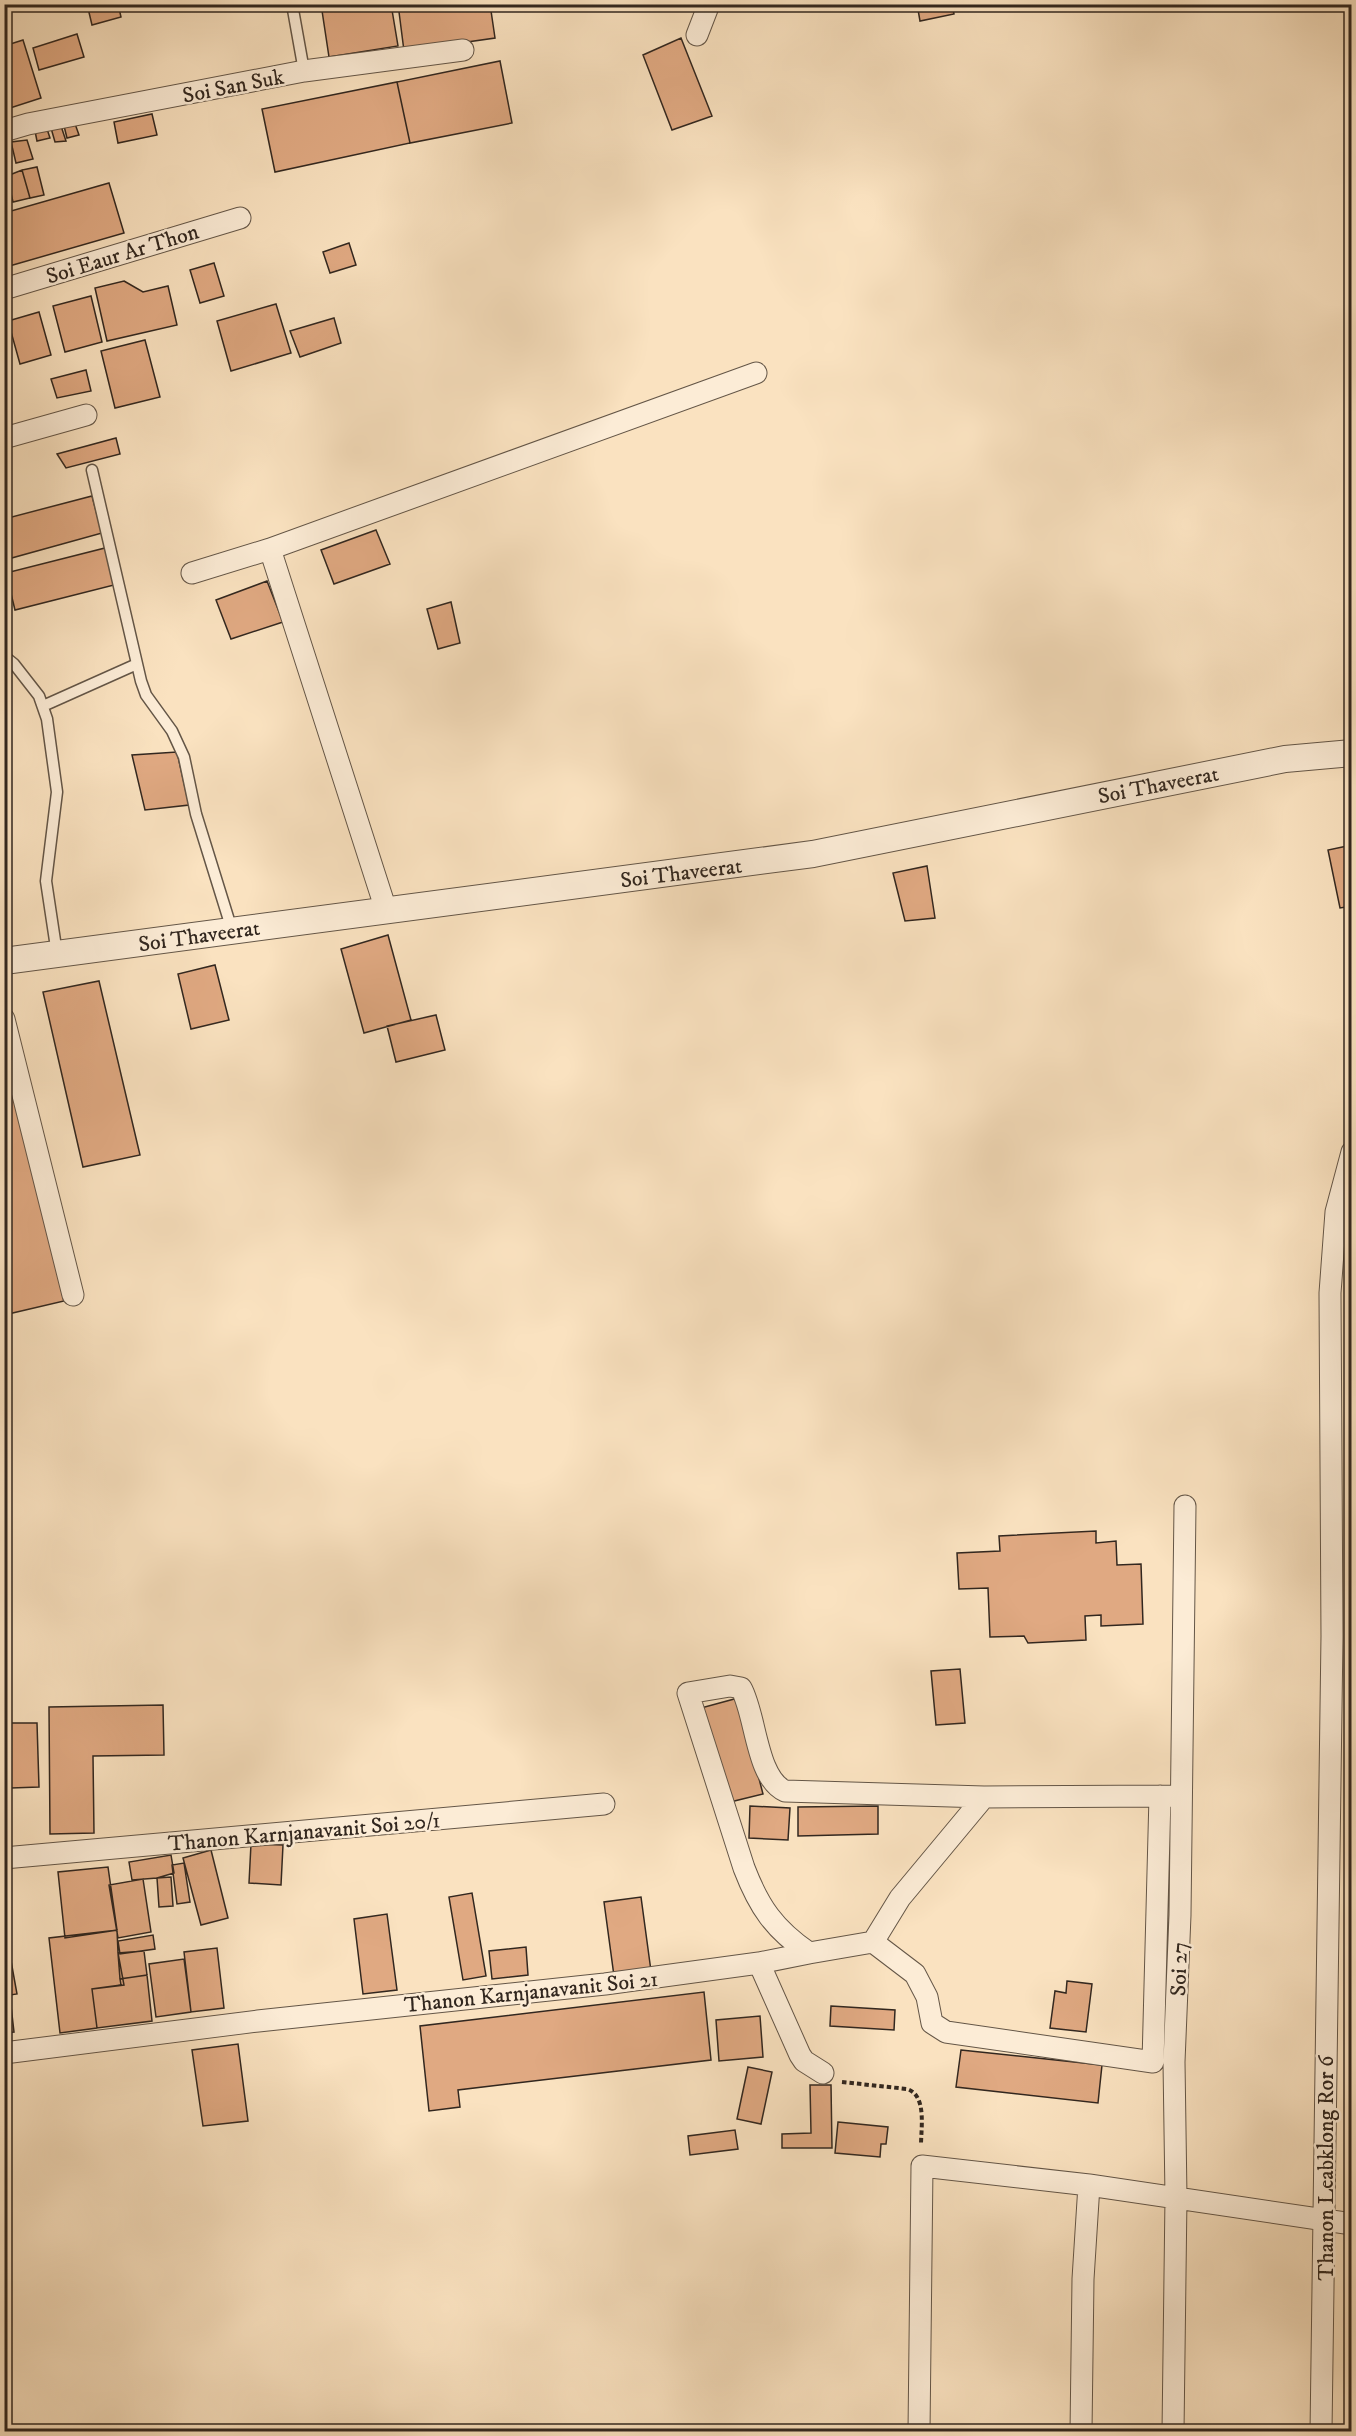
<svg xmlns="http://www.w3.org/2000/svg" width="1356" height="2436" font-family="'IM FELL DW Pica',serif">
<rect width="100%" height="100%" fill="#fae2c0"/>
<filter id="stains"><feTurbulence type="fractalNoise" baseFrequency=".00333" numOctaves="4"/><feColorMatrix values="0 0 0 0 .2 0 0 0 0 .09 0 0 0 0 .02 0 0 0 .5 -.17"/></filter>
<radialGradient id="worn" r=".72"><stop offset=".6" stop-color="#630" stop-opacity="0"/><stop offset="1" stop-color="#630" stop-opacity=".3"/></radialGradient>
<path fill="#e0a982" stroke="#32271f" stroke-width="1.5" d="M87,4H118L121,17L92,25Z
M321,4H391L398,46L329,57Z
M398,4H490L495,38L404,51Z
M917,4H952L954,14L920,21Z
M77,34L84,57L39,70L33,48Z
M681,38L712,116L672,130L643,55Z
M23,40L41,98L4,110V46Z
M500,61L512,123L410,143L397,82Z
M397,82L410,143L275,172L262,109Z
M152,114L157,135L118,143L114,122Z
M74,121L79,135L67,138L63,122Z
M61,126L66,141L55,142L51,128Z
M47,129L50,138L37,141L35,131Z
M27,140L33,159L16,163L11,142Z
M37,167L44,195L30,198L22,170Z
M22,170L30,198L13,202L7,176Z
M109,183L124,233L6,267L4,213Z
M349,243L356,265L330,273L323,252Z
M214,263L224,296L200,303L190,270Z
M124,281L143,292L168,286L177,325L107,341L95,288Z
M91,296L102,342L65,352L53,306Z
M276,304L291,353L231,371L217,321Z
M39,312L51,355L20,364L8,321Z
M334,318L341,343L300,357L290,331Z
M145,340L160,397L115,408L101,351Z
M86,370L91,391L57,398L51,379Z
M116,438L120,454L66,468L57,454Z
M92,496L102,533L8,559L4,545V519Z
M376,530L390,564L334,584L321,550Z
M105,548L114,585L15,610L6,573Z
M267,581L283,622L231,639L216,600Z
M451,602L460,643L438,649L427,609Z
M177,752L189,805L145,810L132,755Z
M1352,845V906L1340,908L1328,850Z
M927,866L935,918L905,921L893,873Z
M388,935L411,1020L364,1033L341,949Z
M215,965L229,1020L191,1029L178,974Z
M99,981L140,1155L83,1167L43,992Z
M436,1015L445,1050L396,1062L387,1026Z
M4,1052L64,1301L4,1315Z
M1096,1531V1543L1116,1541L1117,1565L1141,1564L1143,1624L1101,1626V1615L1085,1616L1086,1640L1028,1643L1024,1636L990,1637L988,1588L959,1589L957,1553L1000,1551L999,1536Z
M960,1669L965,1723L936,1725L931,1671Z
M738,1698L763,1794L726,1803L701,1708Z
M163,1705L164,1755L93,1756L94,1833L50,1834L49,1707Z
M10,1723H37L39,1787L11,1788Z
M750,1806L790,1808L788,1840L749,1838Z
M878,1806V1834L798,1836V1807Z
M251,1844L283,1845L281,1885L249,1883Z
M211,1850L228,1918L201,1925L183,1858Z
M171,1855L174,1873L157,1878L132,1880L129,1862Z
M184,1863L190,1902L177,1904L172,1865Z
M108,1867L117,1930L65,1938L58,1872Z
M171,1877L173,1906L159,1907L157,1878Z
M143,1879L151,1932L118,1938L109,1885Z
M472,1893L486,1976L463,1980L449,1897Z
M641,1897L651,1971L614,1976L604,1902Z
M387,1914L397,1990L363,1994L354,1919Z
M117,1930L118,1953L124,1985L92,1989L97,2028L60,2033L49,1938Z
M4,1933H6L17,1994L4,1996Z
M153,1935L155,1949L120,1954L118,1941Z
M526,1947L528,1975L492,1979L489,1951Z
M217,1948L224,2008L191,2012L184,1952Z
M144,1951L147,1975L120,1979L118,1953Z
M184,1959L191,2012L156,2017L149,1964Z
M147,1975L152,2021L97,2028L92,1989L121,1985L120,1979Z
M1067,1981L1092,1984L1086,2032L1050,2028L1055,1991L1066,1993Z
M704,1992L711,2060L458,2090L460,2107L429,2111L420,2026Z
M4,2006H11L14,2032L4,2033Z
M831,2006L895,2010L894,2030L830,2026Z
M760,2016L763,2057L719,2061L716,2020Z
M238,2044L248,2121L203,2126L192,2050Z
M961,2050L1102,2065L1098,2103L956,2087Z
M748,2067L772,2072L761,2124L737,2119Z
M810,2085H831L832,2148H782V2134L811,2133Z
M838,2122L888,2127L886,2144H881L880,2157L835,2153Z
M735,2130L738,2149L690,2155L688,2136Z"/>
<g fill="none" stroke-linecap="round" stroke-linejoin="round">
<g stroke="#645647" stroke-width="13">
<path id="service" d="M292,4L304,71
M92,470L141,681L146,695L172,731L184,757L196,814L232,930
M4,656L14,664L39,696L47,719L57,792L46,881L57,954
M43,706L137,664"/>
</g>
<g stroke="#645647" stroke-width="23">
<path id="minor" d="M697,35L709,4
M4,131L28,124L304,71L463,50
M4,289L240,218
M4,438L86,415
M270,549L386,910
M192,573L270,549L756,373
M4,1019L73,1295
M984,1797L785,1791C756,1778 756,1714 741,1688L730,1686L688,1693L744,1868C759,1907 774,1929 809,1953L873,1942L915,1974L927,1997L932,2023L946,2032L1153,2062L1160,1796
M4,1858L604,1804
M873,1942L900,1898L984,1797L1172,1796
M759,1963L809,1953
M4,2053L258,2021L605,1984L759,1963L800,2055L804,2061L823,2073
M919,2432L922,2166L1089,2185L1352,2224
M1081,2432L1083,2279L1089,2185
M1173,2432L1176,2197L1174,2062L1180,1915L1185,1506
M1321,2432L1332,1636L1330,1293L1336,1212L1352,1152"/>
</g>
<g stroke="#645647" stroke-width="28">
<path id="tertiary" d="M4,961L813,854L1285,759L1352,753"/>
</g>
<path stroke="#32271f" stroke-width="4" stroke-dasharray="4.5 3" stroke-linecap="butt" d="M842,2082L907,2089C927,2095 921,2128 921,2145"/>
<use href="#service" stroke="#fcecd6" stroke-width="10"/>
<use href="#minor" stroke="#fcecd6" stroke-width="21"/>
<use href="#tertiary" stroke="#fcecd6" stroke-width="26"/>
</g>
<g text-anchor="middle" stroke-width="5" stroke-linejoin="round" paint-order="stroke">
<g font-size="22" fill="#32271f" stroke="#fcecd6">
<text transform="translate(233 85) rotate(-11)" y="8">Soi San Suk</text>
<text transform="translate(122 253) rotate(-17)" y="8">Soi Eaur Ar Thon</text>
<text transform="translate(1158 784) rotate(-11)" y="8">Soi Thaveerat</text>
<text transform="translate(681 872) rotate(-7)" y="8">Soi Thaveerat</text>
<text transform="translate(199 935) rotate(-8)" y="8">Soi Thaveerat</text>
<text transform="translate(304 1831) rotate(-5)" y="8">Thanon Karnjanavanit Soi 20/1</text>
<text transform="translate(1178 1969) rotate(-88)" y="8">Soi 27</text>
<text transform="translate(531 1991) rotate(-6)" y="8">Thanon Karnjanavanit Soi 21</text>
<text transform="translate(1325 2168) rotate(-90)" y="8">Thanon Leabklong Ror 6</text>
</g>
</g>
<rect width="1356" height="2436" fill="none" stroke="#fae2c0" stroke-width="24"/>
<rect x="6" y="6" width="1344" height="2424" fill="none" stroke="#32271f" stroke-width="3"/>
<rect x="12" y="12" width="1332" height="2412" fill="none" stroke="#32271f" stroke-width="1.5"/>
<rect width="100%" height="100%" filter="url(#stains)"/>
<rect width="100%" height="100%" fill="url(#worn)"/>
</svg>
